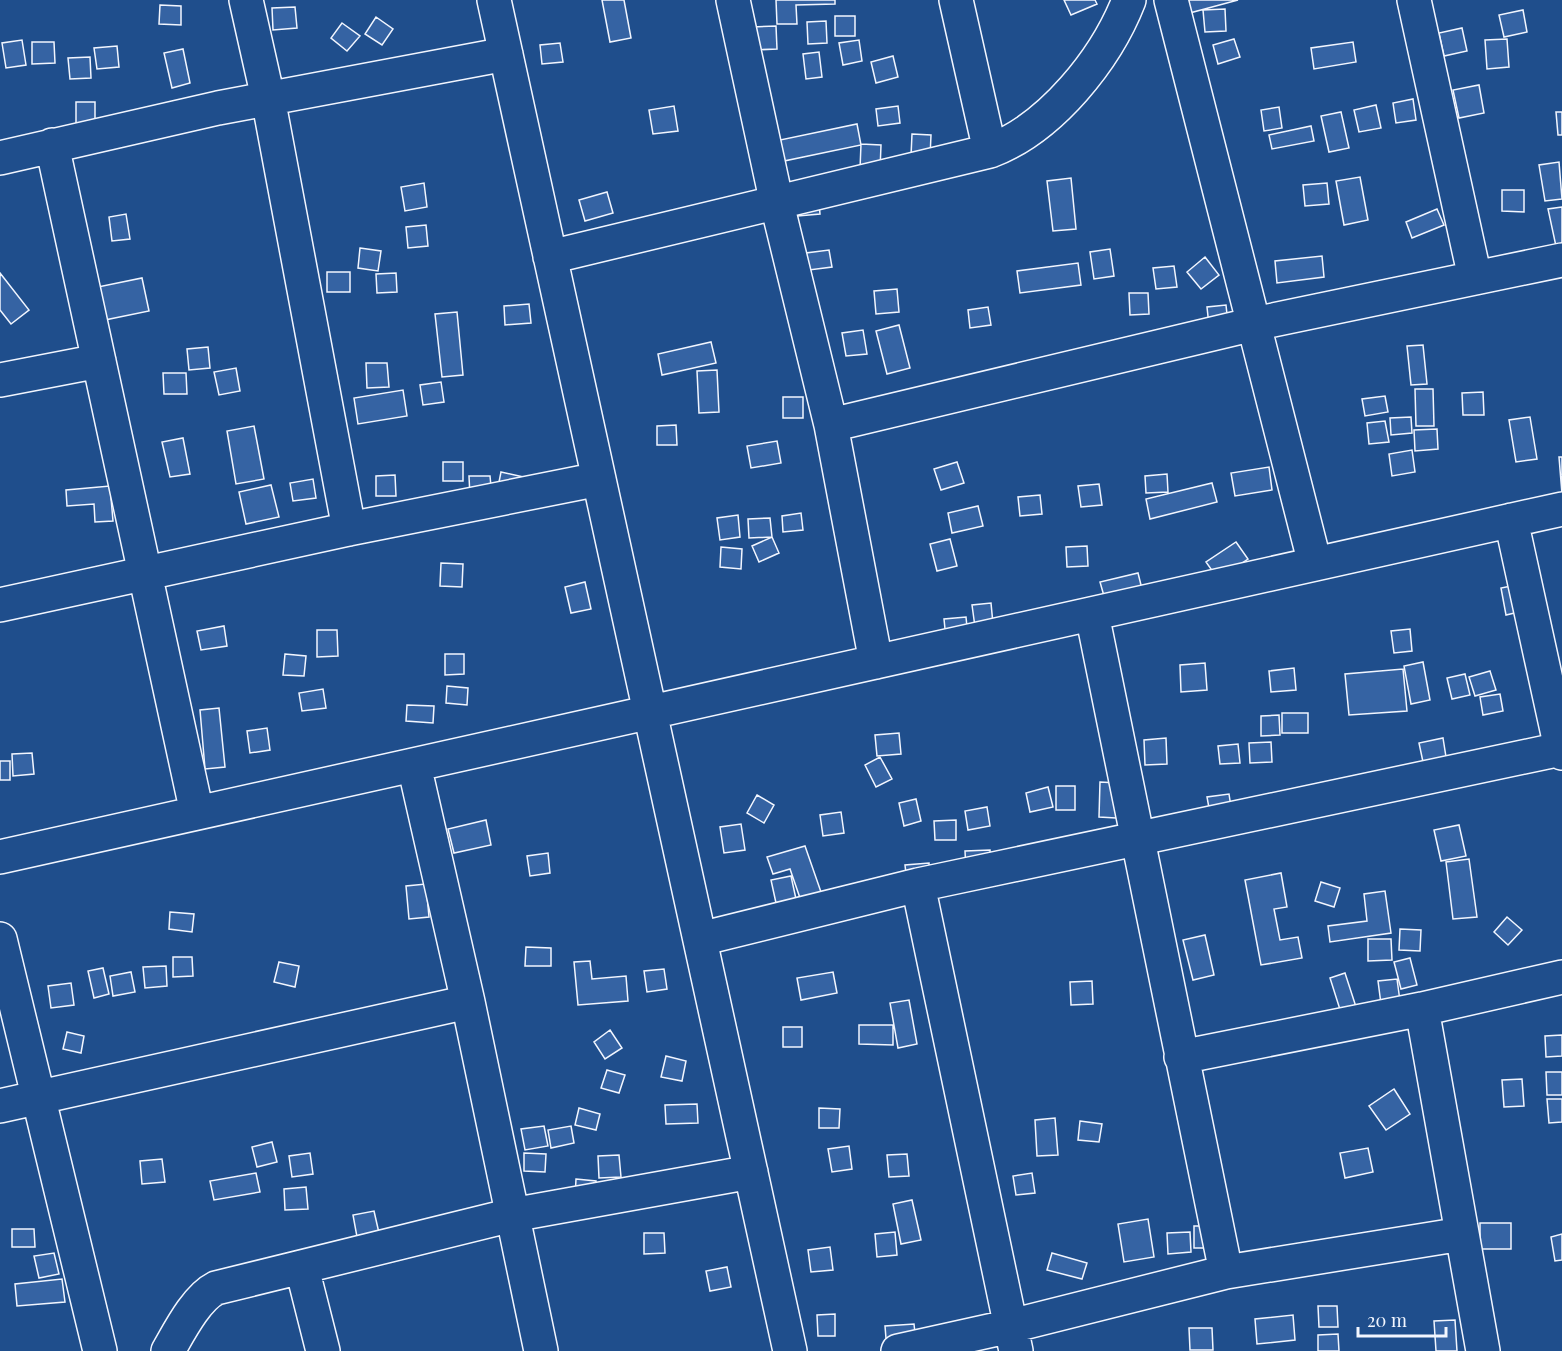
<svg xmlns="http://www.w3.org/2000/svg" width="1562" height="1351" font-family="'Playfair Display',serif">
<rect width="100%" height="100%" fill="#1f4e8c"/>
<path fill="#3563a3" stroke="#f2f6ff" stroke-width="1.5" d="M602,0H624L631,38L610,42Z
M776,0H835V4L796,5L797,24H777Z
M1064,0H1095L1097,4L1071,15Z
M1183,0H1238L1186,14Z
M160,5L181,6V25L159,24Z
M295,7L297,28L273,30L272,8Z
M1225,9L1226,31L1205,32L1203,10Z
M1523,10L1527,32L1504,37L1499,15Z
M835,16H855V36H835Z
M376,17L393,29L382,45L365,34Z
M826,21L827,43L808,44L807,22Z
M342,23L360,36L347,51L331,38Z
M776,26L777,49L753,50L752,27Z
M1462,28L1467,51L1444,56L1439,33Z
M1234,39L1240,57L1218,64L1213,45Z
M1507,39L1509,67L1487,69L1485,40Z
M22,40L26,65L6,68L2,43Z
M859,40L862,61L843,65L839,43Z
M32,42H54L55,63L32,64Z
M1353,42L1356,62L1314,69L1311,48Z
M560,43L563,62L542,64L540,45Z
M117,46L119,67L97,69L94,48Z
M183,49L190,83L172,88L164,53Z
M819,52L822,77L806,79L803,54Z
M893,56L898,77L876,83L871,62Z
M90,57L91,78L70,79L68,58Z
M1479,85L1484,113L1459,118L1453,90Z
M1413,99L1416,120L1396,123L1393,103Z
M76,102H95V126L76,125Z
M1376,105L1381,128L1359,132L1354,110Z
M674,106L678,131L653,134L649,110Z
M898,106L900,123L878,126L876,109Z
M1279,107L1282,128L1264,131L1261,110Z
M1341,112L1349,148L1329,152L1321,116Z
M1556,112H1562V135H1558Z
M857,124L861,145L784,161L780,140Z
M1311,126L1314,141L1272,149L1269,135Z
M912,134L931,135L930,157L911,156Z
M861,144L881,145L880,170L860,169Z
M1559,162L1562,199L1545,201L1539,165Z
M1360,177L1368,220L1344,225L1336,181Z
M1071,178L1076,229L1053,231L1047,181Z
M424,183L427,207L405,211L401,187Z
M1327,183L1329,204L1305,206L1303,185Z
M1502,190H1524V212L1502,211Z
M607,192L613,213L585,221L579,200Z
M818,192L820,214L798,216L796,195Z
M1562,207V249L1557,251L1548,209Z
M1437,209L1444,225L1412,238L1406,222Z
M126,214L130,239L112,241L109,217Z
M426,225L428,246L408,248L406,227Z
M360,248L381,251L378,271L358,268Z
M1110,249L1114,276L1094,279L1090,252Z
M829,250L832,267L809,270L806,253Z
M1322,256L1324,277L1277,283L1275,261Z
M1205,257L1219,275L1201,289L1187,272Z
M1078,263L1081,285L1020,293L1017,271Z
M1174,266L1177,287L1156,289L1153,268Z
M327,272H350V292H327Z
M0,273L29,310L11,324L0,310Z
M396,273L397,292L377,293L376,274Z
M142,278L149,311L95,322L88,289Z
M897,289L899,312L876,314L874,291Z
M1129,293H1148L1149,314L1130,315Z
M529,304L531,323L505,325L504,306Z
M1226,305L1229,333L1210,335L1207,307Z
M988,307L991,325L970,328L968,310Z
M457,312L463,375L442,377L435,314Z
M899,325L910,368L887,374L876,331Z
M863,330L867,354L846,356L842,333Z
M711,342L716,363L662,375L658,354Z
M1423,345L1427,384L1411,385L1407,346Z
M208,347L210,368L189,370L187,349Z
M366,363H387L389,387L367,388Z
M236,368L240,391L219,395L214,372Z
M717,370L719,412L699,413L697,371Z
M163,373H186L187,394H164Z
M441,382L444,402L423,405L420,385Z
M1415,389H1433L1434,426H1416Z
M403,390L407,416L358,424L354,398Z
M1483,392L1484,415H1463L1462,393Z
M1385,396L1388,412L1365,416L1362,399Z
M783,397H803V418H783Z
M1411,417L1412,433L1391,435L1390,418Z
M1530,417L1537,459L1516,462L1509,420Z
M1385,421L1389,442L1369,444L1367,423Z
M676,425L677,445H657V426Z
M254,426L264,479L236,484L227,431Z
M1437,429L1438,449L1415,451L1414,430Z
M183,438L190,474L170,477L162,442Z
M777,441L781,463L751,468L747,446Z
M1412,450L1415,472L1392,476L1389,454Z
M1559,457H1562V494Z
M443,462H463V481H443Z
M957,462L964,483L941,490L934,469Z
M1269,467L1272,490L1235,496L1231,473Z
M501,472L528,478L497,492Z
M1167,474L1168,492L1146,493L1145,476Z
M395,475L396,496H376V476Z
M469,476H490L492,497H470Z
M313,479L316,498L293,501L290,483Z
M1212,483L1217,502L1150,519L1146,499Z
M1099,484L1102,505L1081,507L1078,486Z
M271,485L279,517L246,524L239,492Z
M110,486L113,521L95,522L94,504L67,506L66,490Z
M1040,495L1042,514L1020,516L1018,497Z
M978,506L983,526L952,533L948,513Z
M801,513L803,530L783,532L782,516Z
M738,515L740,537L720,540L717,518Z
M770,518L772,537L749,538L748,519Z
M772,537L779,553L759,562L752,546Z
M950,539L957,566L937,571L930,544Z
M1236,542L1248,559L1218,579L1206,562Z
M1087,546L1088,566L1067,567L1066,547Z
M721,547L742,549L741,569L720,567Z
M441,563L463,564L462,587L440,586Z
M1138,573L1143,593L1106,603L1100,582Z
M585,582L591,609L571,613L565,587Z
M1521,584L1527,610L1506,615L1501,588Z
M991,603L993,624L975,627L972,605Z
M966,617L968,637L946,639L944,619Z
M224,626L227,646L201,650L197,631Z
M1410,629L1412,651L1394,653L1391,631Z
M317,630H337L338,656L317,657Z
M285,654L306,656L304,676L283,675Z
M445,654H464V674L445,675Z
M1423,662L1430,700L1411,704L1404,666Z
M1205,663L1207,690L1181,692L1180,665Z
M1294,668L1296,690L1271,692L1269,671Z
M1403,669L1407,711L1349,715L1345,674Z
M1490,671L1496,690L1475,696L1469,677Z
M1465,674L1470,695L1452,699L1447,678Z
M447,686L468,688L467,705L446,703Z
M323,689L326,708L302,711L299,693Z
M1500,694L1503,711L1483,715L1480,697Z
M407,705L434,706L433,723L406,721Z
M219,708L225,767L205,769L200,710Z
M1282,713H1308V733H1282Z
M1279,715L1280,735L1261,736V716Z
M267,728L270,750L250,753L247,731Z
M899,733L901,754L877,756L875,735Z
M1166,738L1167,764L1145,765L1144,740Z
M1443,738L1446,757L1423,762L1419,743Z
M1271,742L1272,762L1250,763L1249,743Z
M1238,744L1240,763L1220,764L1218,746Z
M32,753L34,774L13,776L12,754Z
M880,757L892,779L876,787L865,765Z
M0,761H10V780H0Z
M1100,782L1118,783L1116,818L1099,817Z
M1056,786H1075V810H1056Z
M1048,787L1053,807L1030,812L1026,793Z
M1229,794L1235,833L1214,836L1207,797Z
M757,795L774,805L764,823L747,813Z
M916,799L921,821L904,826L899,803Z
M987,807L990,826L968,830L965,811Z
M841,812L844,833L823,836L820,815Z
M486,820L491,845L454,853L448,829Z
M956,820V840H935L934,821Z
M741,824L745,850L724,853L720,827Z
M1459,825L1466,856L1441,861L1434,830Z
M805,846L821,892L800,898L790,869L773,874L767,857Z
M990,850L991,869L966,870L965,851Z
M548,853L550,873L530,876L527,856Z
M1469,859L1477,917L1453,919L1446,862Z
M929,863L930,881L907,883L905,865Z
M1281,873L1287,907L1274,909L1280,940L1298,937L1302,958L1261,965L1245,880Z
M791,876L796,899L776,903L771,880Z
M1321,882L1340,888L1334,907L1315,901Z
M426,884L429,917L409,919L406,886Z
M1385,891L1391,933L1330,942L1328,926L1367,921L1364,894Z
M170,912L194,914L192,932L169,929Z
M1507,917L1522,930L1508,945L1494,932Z
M1400,929L1421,930L1420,951L1399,950Z
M1205,935L1214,975L1193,980L1183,940Z
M1368,939H1391L1392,960L1368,961Z
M526,947L551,948V966H525Z
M173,957H192L193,976L173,977Z
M1410,958L1417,985L1401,989L1394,962Z
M590,961L592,979L626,976L628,1001L578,1005L574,962Z
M279,962L299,966L295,987L274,982Z
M166,966L167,986L145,988L143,967Z
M103,968L109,994L94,998L88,971Z
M664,969L667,989L647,992L644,971Z
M131,972L135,992L113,996L110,976Z
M833,972L837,993L801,1000L797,978Z
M1345,973L1358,1013L1343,1019L1330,978Z
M1397,979L1400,1001L1381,1004L1378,981Z
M1092,981L1093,1004L1071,1005L1070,982Z
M71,983L74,1005L51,1008L48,986Z
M909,1000L917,1044L898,1048L890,1003Z
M859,1025H893V1045L859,1044Z
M783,1027H802V1047H783Z
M610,1030L622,1048L605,1059L594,1042Z
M67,1032L84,1036L81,1053L63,1049Z
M1562,1035V1056L1546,1057L1545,1036Z
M666,1056L686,1061L682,1081L661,1077Z
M607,1070L625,1075L619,1093L601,1088Z
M1546,1072H1562V1095H1547Z
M1522,1079L1524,1106L1504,1107L1502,1080Z
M1394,1089L1410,1114L1386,1130L1369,1106Z
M1547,1099H1562V1122L1549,1123Z
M697,1104L698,1123L666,1124L665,1105Z
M579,1108L600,1114L596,1130L575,1125Z
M819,1108L840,1109L839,1128H819Z
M1055,1118L1058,1155L1037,1156L1035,1120Z
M1080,1121L1102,1124L1099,1142L1078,1140Z
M544,1126L548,1146L525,1150L521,1129Z
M571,1126L574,1143L551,1148L548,1130Z
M272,1142L277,1162L257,1167L252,1147Z
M849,1146L852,1169L832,1172L828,1149Z
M1368,1148L1373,1172L1345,1178L1340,1153Z
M310,1153L313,1174L292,1177L289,1156Z
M524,1153L546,1154L545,1172L524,1171Z
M907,1154L909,1176L889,1177L887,1155Z
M619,1155L621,1177L599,1178L598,1156Z
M162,1159L165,1182L142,1184L140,1161Z
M256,1173L260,1192L214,1200L210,1181Z
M1032,1173L1035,1193L1016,1195L1013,1176Z
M576,1179L596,1181L595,1200L575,1198Z
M306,1187L308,1209L285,1210L284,1189Z
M912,1200L921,1240L901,1244L893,1204Z
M374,1211L379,1233L357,1237L353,1215Z
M1148,1219L1154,1257L1124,1262L1118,1224Z
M1480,1223H1511V1249H1480Z
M1194,1226H1215V1248H1194Z
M12,1229H34L35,1247H12Z
M895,1232L897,1255L877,1257L875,1234Z
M1190,1232L1191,1252L1168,1254L1167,1233Z
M644,1233H664L665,1253L644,1254Z
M1562,1234V1260L1555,1261L1551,1237Z
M830,1247L833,1270L811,1272L808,1250Z
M54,1253L59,1274L39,1278L34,1256Z
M1052,1253L1087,1263L1082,1279L1047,1270Z
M727,1267L731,1287L710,1291L706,1271Z
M62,1279L65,1302L17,1306L15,1284Z
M1318,1306H1337L1338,1327H1319Z
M835,1314V1336H818L817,1315Z
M1293,1315L1295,1340L1257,1344L1255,1319Z
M1455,1320L1457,1351H1436L1434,1321Z
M914,1324L917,1351H887L885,1326Z
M1189,1328H1212L1213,1350H1190Z
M1338,1334L1339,1351H1318V1335Z"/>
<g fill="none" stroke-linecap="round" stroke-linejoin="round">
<g stroke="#f2f6ff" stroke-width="36">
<path id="minor" d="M246,0L268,98L349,529
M494,0L790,1351
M733,0L777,204L831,425L876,662
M956,0L990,151
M1171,0L1315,564
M1414,0L1475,278
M52,145L197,813
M0,158L218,108L506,54
M550,257L990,151C1051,128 1106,59 1129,0
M0,380L99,361
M831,425L1254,324L1562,260
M1511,520L1562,753
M0,605L349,529L599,479
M1092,614C1138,833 1180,1053 1226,1272
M414,765L468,1002L541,1351
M0,857L1562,509
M918,885L1016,1351
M0,939L100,1351
M700,939L918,885L1561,749
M1422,1009L1483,1351
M1181,1057L1422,1009L1562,977
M0,1106L468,1002
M302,1268L323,1351
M168,1351C179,1332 196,1298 216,1288L512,1215L751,1172
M898,1351L1011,1326L1226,1272L1462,1234"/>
</g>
<use href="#minor" stroke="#1f4e8c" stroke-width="33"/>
</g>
<path d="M1358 1327v9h88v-9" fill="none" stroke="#f2f6ff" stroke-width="3"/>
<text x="1367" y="1327" font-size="18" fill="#f2f6ff" stroke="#1f4e8c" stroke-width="4.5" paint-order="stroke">20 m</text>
</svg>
